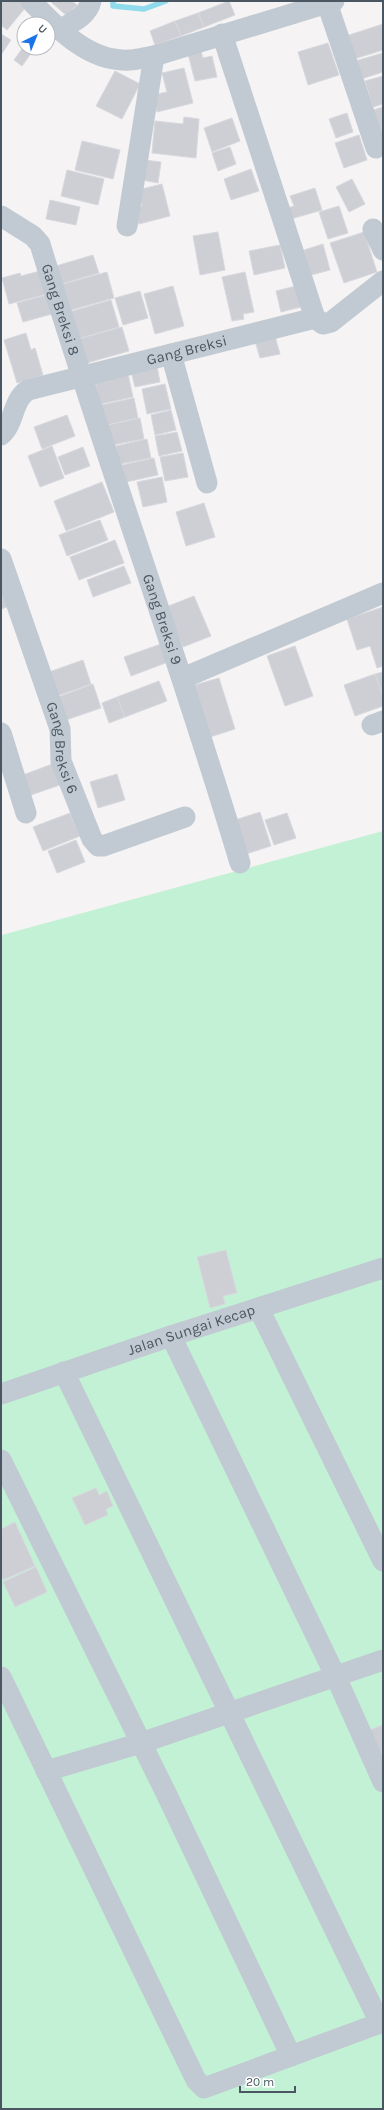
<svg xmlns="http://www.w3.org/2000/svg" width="384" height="2110" font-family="Karla,sans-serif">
<rect width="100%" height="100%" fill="#f5f3f3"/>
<path fill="#c3f1d5" d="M383,831V2109H1L2,935Z"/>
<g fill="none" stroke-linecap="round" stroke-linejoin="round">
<path stroke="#90daee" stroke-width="5.5" d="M113,1V6L144,9L166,1"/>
</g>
<path fill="#cdcfd5" stroke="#d7d9de" d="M1,1H20L26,7L7,30L1,25Z
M52,1H72L77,5L67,16L51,2Z
M229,1L235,15L204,27L198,13Z
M198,13L204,27L181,36L175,21Z
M175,21L181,36L155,45L150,31Z
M383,24V50L354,59L346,36Z
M1,34L11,40L1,55Z
M328,43L339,75L308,85L298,52Z
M24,46V48H35L22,66L14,60Z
M201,51L203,58L212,56L217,77L195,81L188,54Z
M383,53V72L358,80L352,62Z
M184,68L193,103L157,112L153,95L167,92L162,73Z
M115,71L140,84L122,119L96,106Z
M383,76V104L373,107L365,81Z
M383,107V137L373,110Z
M347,113L353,132L336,138L329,119Z
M184,117L199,119L196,158L152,153L155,121L183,124Z
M232,118L240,141L212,152L204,128Z
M359,135L367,160L344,168L335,143Z
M82,141L120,150L113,179L75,170Z
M230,147L236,164L218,171L212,153Z
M145,160L161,162L158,183L142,180Z
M251,169L259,191L231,200L224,179Z
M67,170L104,179L98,205L61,196Z
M352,179L365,204L349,212L336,187Z
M162,184L170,216L139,224L135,208L142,206L138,190Z
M315,188L322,210L291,219L287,208L294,206L290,196Z
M50,200L80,207L76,225L46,219Z
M339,206L348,233L328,239L319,212Z
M218,232L225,270L200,275L193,236Z
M364,232L377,272L344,283L330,243Z
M323,244L330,270L311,275L304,250Z
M280,245L285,268L254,275L249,251Z
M93,255L99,273L61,284L56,266Z
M40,271L47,294L9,304L2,278L20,273L21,276Z
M107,272L114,298L71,310L63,284Z
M245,272L254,312L243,314L244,319L232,321L222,277Z
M173,286L184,326L155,334L144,294Z
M296,286L301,307L281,312L276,291Z
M140,291L148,318L123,325L115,298Z
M46,295L52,314L23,322L17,303Z
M111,300L119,327L77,339L69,312Z
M122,327L129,351L83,364L75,340Z
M26,333L31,350L35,348L43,375L17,383L4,340Z
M275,336L280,354L260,358L255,341Z
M157,366L160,382L135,387L131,371Z
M128,374L133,397L100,404L95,381Z
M165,384L171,409L147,414L142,389Z
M134,398L138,418L106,425L101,405Z
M171,410L176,430L155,435L151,415Z
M67,415L75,436L42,449L34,427Z
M140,418L144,439L112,445L108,425Z
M177,432L182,451L159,456L155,436Z
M147,439L151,458L120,464L116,446Z
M52,446L64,478L40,487L28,456Z
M83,447L90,466L65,475L58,457Z
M183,453L188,477L165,481L160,457Z
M154,458L158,475L126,482L122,465Z
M162,477L167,502L143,507L137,482Z
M102,482L114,512L66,531L54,501Z
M204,503L215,537L186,546L176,512Z
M100,520L108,540L67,556L59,535Z
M115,540L124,563L79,580L70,557Z
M124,566L131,583L93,597L87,580Z
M1,586L10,606L1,609Z
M194,596L211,636L183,647L166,607Z
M383,607V666L377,668L370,646L357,650L347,619Z
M161,644L168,662L131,676L124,657Z
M295,646L313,696L285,706L267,656Z
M83,660L91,684L57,696L49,672Z
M383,672V696L375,674Z
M375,674L383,696V706L355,716L344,685Z
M219,678L235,729L207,738L191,686Z
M159,681L167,701L125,717L117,697Z
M93,684L101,708L66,720L58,697Z
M117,697L125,717L109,723L102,703Z
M55,763L63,784L31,795L23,775Z
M117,774L125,800L98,808L90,782Z
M260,812L271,846L246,854L235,820Z
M70,813L80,836L43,851L33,827Z
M287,813L296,838L274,845L265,820Z
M76,840L85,862L57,873L48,851Z
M226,1250L237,1293L223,1296L225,1304L210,1308L197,1257Z
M96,1488L99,1495L107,1491L113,1506L106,1509L108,1515L85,1525L72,1498Z
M15,1522L35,1566L3,1580L1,1575V1529Z
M36,1567L47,1592L15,1607L3,1582Z
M383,1725V1751L375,1754L367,1731Z"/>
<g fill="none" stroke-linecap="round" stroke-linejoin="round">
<g stroke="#c1cad2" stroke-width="21">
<path d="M31,1C57,28 89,63 130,60C138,60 147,57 154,56L334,1"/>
<path d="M327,3L376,148"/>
<path d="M59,30C71,23 88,16 91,1"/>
<path d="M222,34L315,318"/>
<path id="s1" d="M1,216L33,236L40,244C103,452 178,655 240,863"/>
<path d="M127,226L154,56"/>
<path d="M373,229L383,250"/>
<path d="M315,318L323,324L331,322L383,281"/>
<path d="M171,354L207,483"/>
<path id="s2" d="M1,435C15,423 12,400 28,390L315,318"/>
<path id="s3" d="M1,559L60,729L61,761L92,839L98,846H103L185,817"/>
<path d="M183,678L383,593"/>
<path d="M372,725L383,721"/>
<path d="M1,733L26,813"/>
<path d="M259,1309L383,1561"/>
<path d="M171,1336L336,1677L383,1782"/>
<path d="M64,1372L380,2023"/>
<path id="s4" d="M1,1394L171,1336L383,1268"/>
<path d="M1,1460L166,1793L291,2056"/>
<path d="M1,1677L196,2080L204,2088L383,2022"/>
<path d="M46,1771L141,1743L383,1660"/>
</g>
</g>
<g text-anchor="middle" stroke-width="3" stroke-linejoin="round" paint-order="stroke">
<g font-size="15" fill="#4a5661" stroke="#fff">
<text dy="5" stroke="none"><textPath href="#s1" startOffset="117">Gang Breksi 8</textPath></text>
<text dy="5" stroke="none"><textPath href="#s2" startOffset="217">Gang Breksi</textPath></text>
<text dy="5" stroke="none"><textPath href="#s1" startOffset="443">Gang Breksi 9</textPath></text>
<text dy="5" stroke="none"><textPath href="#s3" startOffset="199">Gang Breksi 6</textPath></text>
<text dy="5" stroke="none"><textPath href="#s4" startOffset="201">Jalan Sungai Kecap</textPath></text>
</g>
</g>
<rect width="384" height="2110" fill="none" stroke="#4a5661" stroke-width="4"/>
<g transform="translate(36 36) rotate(43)"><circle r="19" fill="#ffffff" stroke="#b7bbc0"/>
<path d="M0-3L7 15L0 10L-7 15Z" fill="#1a73e8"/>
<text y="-6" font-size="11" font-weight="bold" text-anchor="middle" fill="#4a5661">U</text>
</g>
<path d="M240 2086v6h55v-6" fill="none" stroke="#4a5661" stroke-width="2"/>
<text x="246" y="2086" font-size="12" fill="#4a5661" stroke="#ffffff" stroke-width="3" paint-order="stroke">20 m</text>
</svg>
